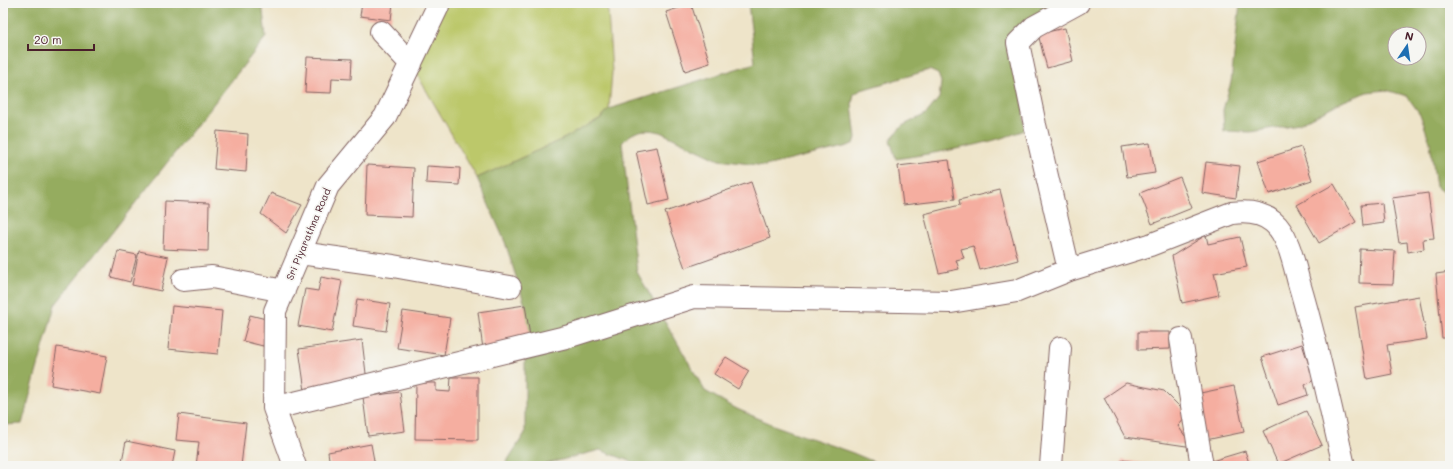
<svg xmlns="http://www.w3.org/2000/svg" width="1453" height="469" font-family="Mali,sans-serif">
<rect width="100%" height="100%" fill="#f6f6f2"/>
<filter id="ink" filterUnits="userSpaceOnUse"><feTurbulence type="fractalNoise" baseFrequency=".025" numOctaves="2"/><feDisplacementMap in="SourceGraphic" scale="8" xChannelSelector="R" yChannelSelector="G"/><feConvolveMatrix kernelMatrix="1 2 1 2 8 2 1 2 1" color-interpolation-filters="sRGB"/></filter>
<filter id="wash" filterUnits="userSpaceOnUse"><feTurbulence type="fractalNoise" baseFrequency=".012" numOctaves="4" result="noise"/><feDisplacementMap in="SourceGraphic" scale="16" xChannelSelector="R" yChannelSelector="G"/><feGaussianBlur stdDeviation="0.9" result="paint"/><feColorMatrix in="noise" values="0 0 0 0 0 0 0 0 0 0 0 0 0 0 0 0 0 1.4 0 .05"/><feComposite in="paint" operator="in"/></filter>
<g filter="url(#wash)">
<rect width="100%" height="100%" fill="#eee4c9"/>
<path fill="#bcc86a" stroke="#83744a" d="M438,3H605L608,12L612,72L609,109L601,118L565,138L477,178L411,64Z"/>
<path fill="#95ac5e" stroke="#706644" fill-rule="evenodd" d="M3,3H262L266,37L55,305L22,424L3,425Z
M748,3H1078L1018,42L1025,130C984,146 940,152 896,159L890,140L902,126L926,114L939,98L941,82L938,74L929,70L861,90L854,94L852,104L856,139L854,143L848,146L765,166L719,160L660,132C644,128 633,130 622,143L637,272L705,391L737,409L776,426L853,453L884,466H643L600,450L538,466H504L525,433V305L505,242L477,178L565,138L601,118L609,109L755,63Z
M1240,3H1450V194L1444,193L1436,187L1430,142L1420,114L1407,96L1386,90L1367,92L1339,103L1299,124L1250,132L1224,131L1223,110L1231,82ZM1395,34H1419V58H1395Z"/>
<g id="blocks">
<path fill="#f5aea0" d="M362,3H393L391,20L360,16Z
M691,4L710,63L685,71L666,12Z
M1065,28L1073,61L1047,68L1038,34Z
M307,57L352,59L351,79L332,78L331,93L305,92Z
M217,131L248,134L246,172L214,169Z
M1150,143L1155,173L1127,177L1122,147Z
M657,147L669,200L648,205L636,151Z
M1301,147L1312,180L1269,194L1258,161Z
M949,160L955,199L903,205L898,166Z
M1206,162L1240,166L1236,198L1202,193Z
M367,165L414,168L412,217L365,215Z
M427,166L460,168L459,185L426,183Z
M1180,177L1192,208L1152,224L1140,193Z
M751,182L770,238L685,268L665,212Z
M1334,184L1356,222L1319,243L1297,205Z
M1000,190L1018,260L980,270L973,246L961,249L964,258L956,260L959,269L939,273L924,214L960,205L959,200Z
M271,193L302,205L286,233L261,214Z
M1428,193L1434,238L1423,239L1424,249L1408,252L1407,242L1399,243L1392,198Z
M165,201L209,203L208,251L163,249Z
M1382,203L1384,223L1363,226L1361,205Z
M1206,235L1208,244L1240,237L1247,267L1214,273L1219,295L1182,303L1172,256Z
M1360,249L1395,251L1393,284L1359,283Z
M118,251L137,255L130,282L111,277Z
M139,251L168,257L161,291L132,285Z
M1450,272V338H1442L1436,274Z
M321,277L342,281L332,332L298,326L305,289L318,291Z
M1419,296L1427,339L1387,345L1392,374L1367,379L1355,307Z
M357,299L390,304L386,331L353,326Z
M525,305L531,342L483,349L478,312Z
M172,306L222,311L218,354L168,349Z
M403,311L450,318L444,355L397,348Z
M250,315L270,320L263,346L243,341Z
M1138,332H1170V349L1138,350Z
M362,340L367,382L305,391L299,349Z
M1302,344L1314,380L1305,385L1308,395L1278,405L1262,357Z
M57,347L107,356L100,394L51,385Z
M726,357L749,371L738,389L714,374Z
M451,377H478V440L415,439L416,383H436V391L450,392Z
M1126,383L1164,391L1188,415L1178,426L1193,447L1125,437L1104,398Z
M1234,386L1244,432L1201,441L1191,395Z
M400,392L405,431L368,436L363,397Z
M1306,411L1322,445L1278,464L1263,431Z
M179,414L246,423L241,466H196L199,442L176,440Z
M126,441L175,451L172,466H121Z
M371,444L375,466H330L328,452Z
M1245,451L1250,466H1206L1205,463Z
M1122,460L1155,465V466H1121Z"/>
</g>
</g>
<g filter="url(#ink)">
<use href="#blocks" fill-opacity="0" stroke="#836462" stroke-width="1"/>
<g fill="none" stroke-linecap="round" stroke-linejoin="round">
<g stroke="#836462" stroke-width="24">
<path id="minor" d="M1078,3L1034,27L1018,43L1035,125L1069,270L1150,245L1232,213C1247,211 1261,212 1273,222C1288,234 1294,264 1299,283C1317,343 1330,405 1344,466
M381,32L411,64
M300,253L393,266L510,287
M183,280L212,277L284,291
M1181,339L1202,466
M274,408L570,336L694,297L951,302L1017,291L1069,270
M295,466L274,408L275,311L328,186L385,117L438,6V3
M1051,466L1060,348"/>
</g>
<use href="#minor" stroke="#fff" stroke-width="22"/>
</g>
</g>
<g text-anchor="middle" stroke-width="3.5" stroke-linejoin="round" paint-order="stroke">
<g font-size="10" fill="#4a1f2b" stroke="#f6f6f2">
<text transform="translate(308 234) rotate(-67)" y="4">Sri Piyarathna Road</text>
</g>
</g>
<rect width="1453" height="469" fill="none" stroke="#f6f6f2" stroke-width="16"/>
<g transform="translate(1407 46) rotate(13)"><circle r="19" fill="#f6f6f2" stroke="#b1a0a2"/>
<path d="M0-3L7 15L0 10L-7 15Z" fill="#1f6fb2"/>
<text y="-6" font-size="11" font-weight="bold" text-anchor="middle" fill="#4a1f2b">N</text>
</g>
<path d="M28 44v6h66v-6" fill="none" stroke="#4a1f2b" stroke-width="2"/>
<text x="34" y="44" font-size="12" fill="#4a1f2b" stroke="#f6f6f2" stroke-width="3" paint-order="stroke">20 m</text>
</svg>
